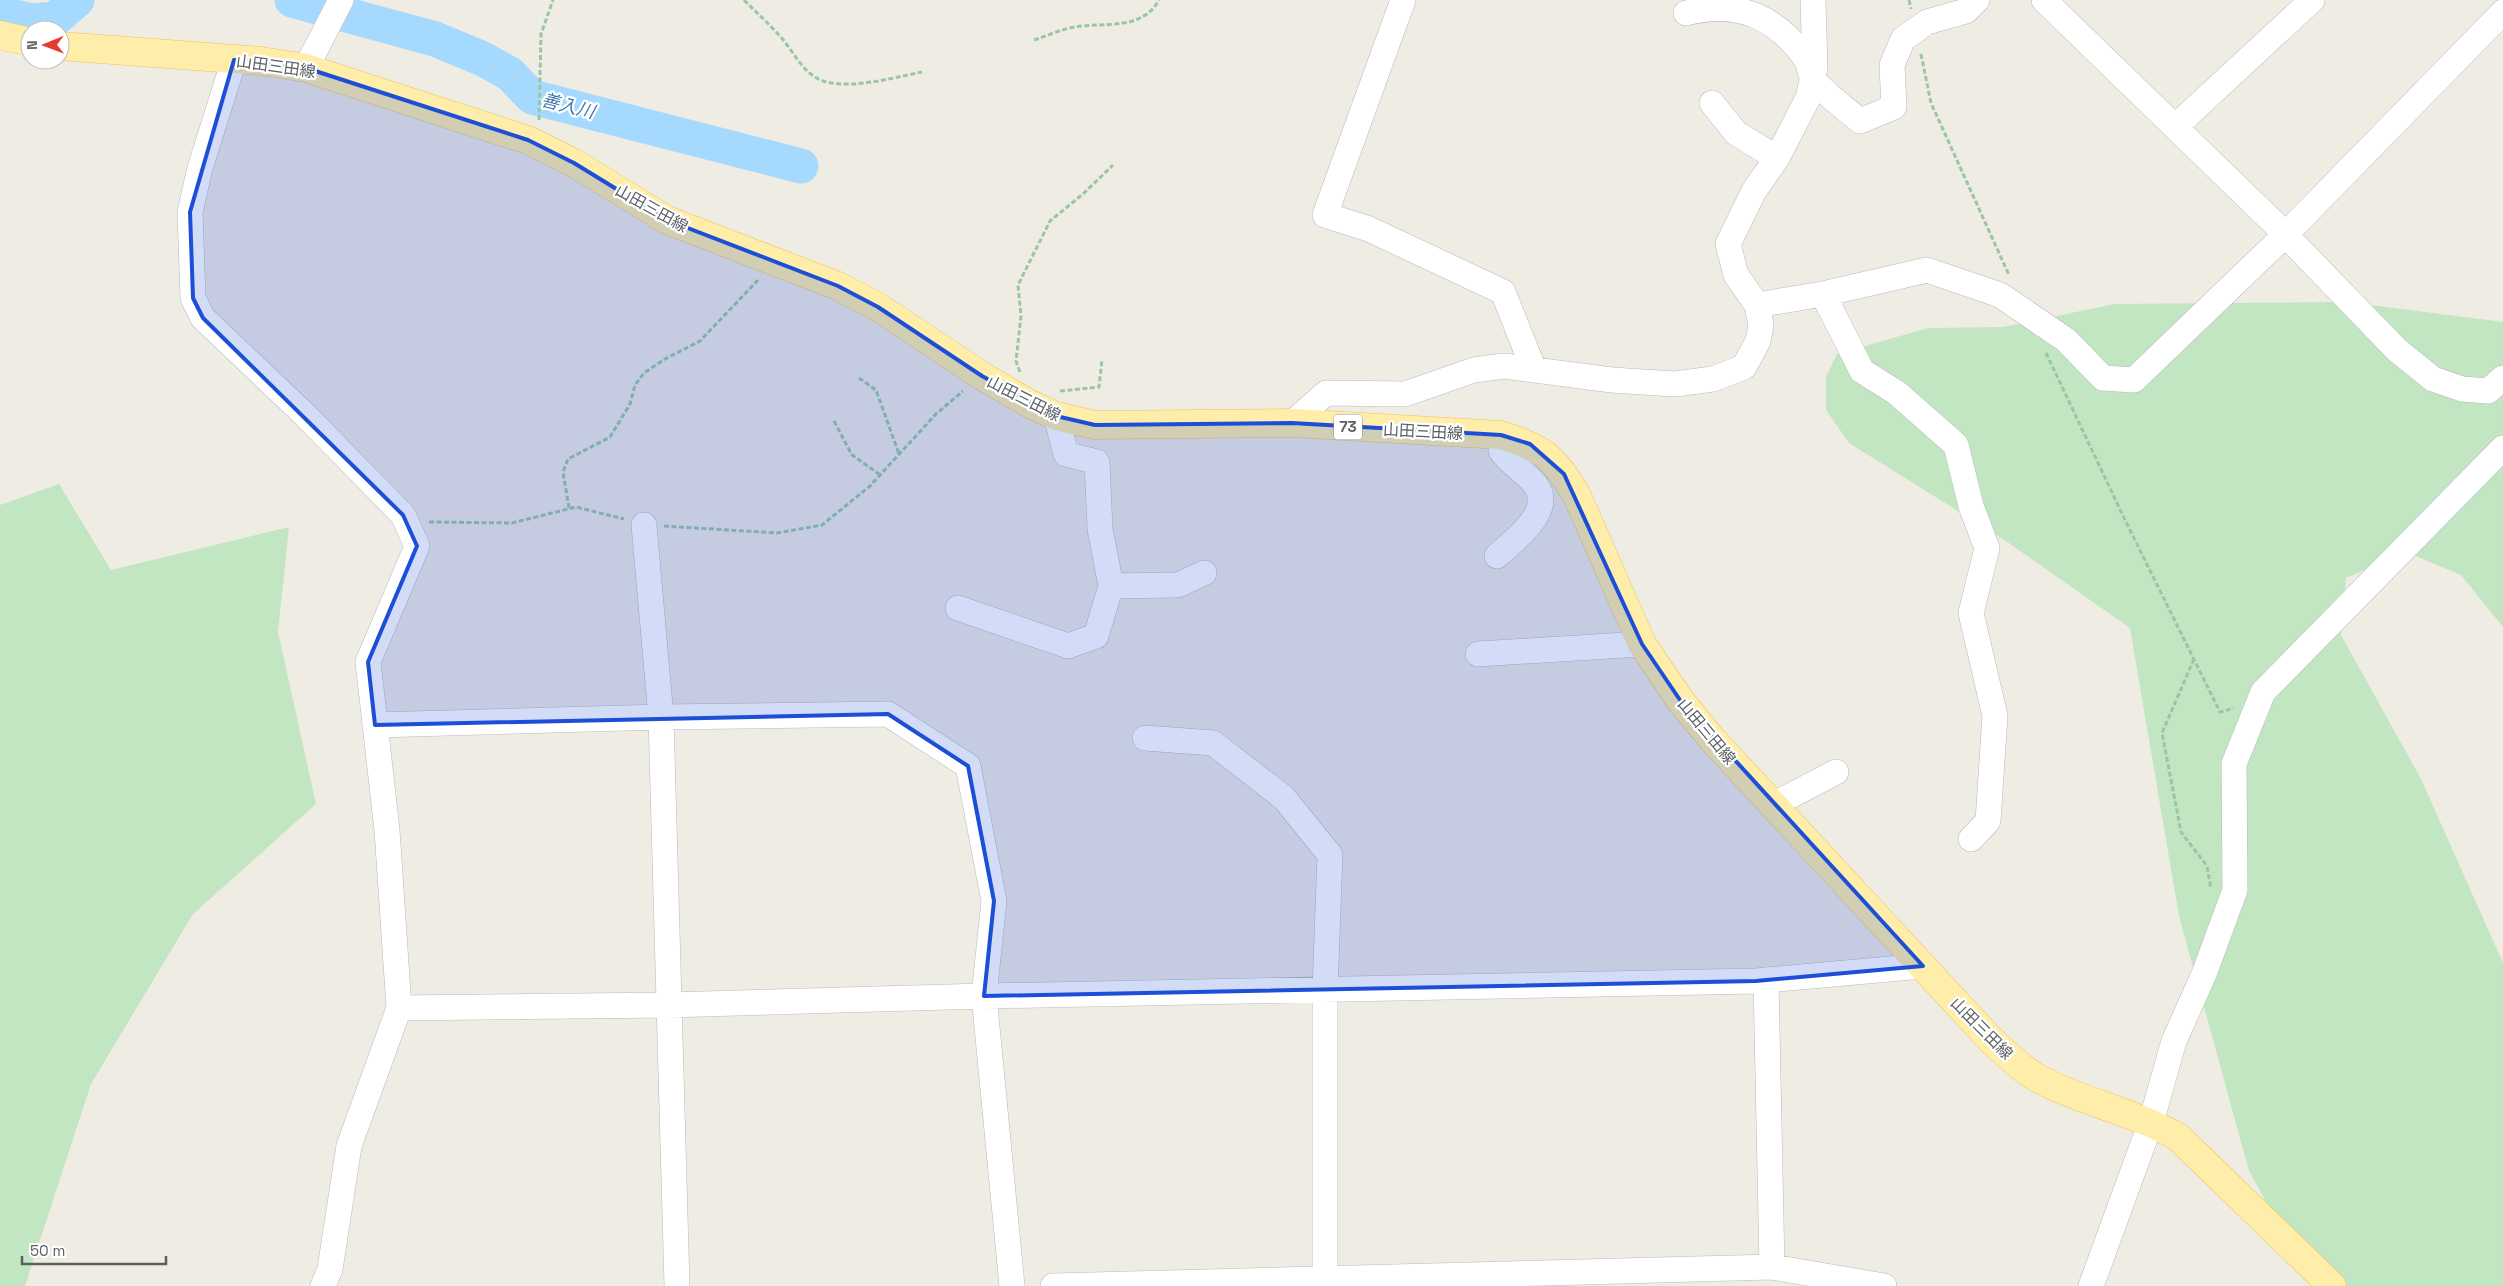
<svg xmlns="http://www.w3.org/2000/svg" width="2503" height="1286" font-family="'Space Grotesk','Noto Sans JP',sans-serif">
<rect width="100%" height="100%" fill="#efece4"/>
<path fill="#c2e6c1" d="M2347,302L2503,322V627L2461,575L2406,552L2346,578L2341,635L2421,779L2503,963V1286H2313L2249,1171L2179,916L2130,628L2006,541L1849,443L1826,410V377L1837,354L1928,328L2003,327L2115,304Z
M59,484L111,570L289,527L278,632L316,804L193,914L91,1084L25,1286H0V505Z"/>
<g fill="none" stroke-linecap="round" stroke-linejoin="round">
<path stroke="#a5d9fe" stroke-width="35" d="M292,0L435,39L483,59L510,74L532,97L801,166
M0,14L33,21L55,19L77,0"/>
<g stroke="#b7babe" stroke-width="26">
<path id="minor" d="M1403,0L1325,215L1369,229L1503,292L1534,370
M2044,0L2274,223L2397,350L2433,379L2462,389L2488,391L2503,378
M1686,13C1737,0 1776,16 1806,59C1810,65 1809,74 1814,80C1826,95 1845,108 1860,121L1894,107L1892,65L1903,39L1927,22L1966,11L1977,0
M234,60L200,168L190,212L193,298L203,318L304,414L403,515L417,546L368,662L387,830L399,1008L349,1146L330,1269L323,1286
M306,68L341,0
M1712,103L1736,133L1777,158
M2175,127L2312,0
M1823,294L1862,371L1897,393L1956,445L1971,506L1987,548L1971,613L1995,716L1988,821L1971,839
M1757,305L1823,294L1927,270L2000,295L2066,340L2103,378L2134,380L2285,235L2503,12
M1292,423L1326,393L1405,394L1474,370L1504,366L1612,380L1675,384L1713,379L1744,367L1758,341L1761,325L1757,305L1736,275L1728,244L1754,191L1777,158L1808,98L1815,68L1813,0
M644,525L661,717L677,1286
M1497,556C1514,540 1556,511 1535,484C1525,472 1510,464 1501,451V435
M1111,586L1178,585L1204,573
M958,608L1068,646L1096,636L1111,586L1100,529L1097,462L1066,454L1056,416
M1478,654L1642,644
M375,725L661,717L888,714L968,766L994,901L984,996L1012,1286
M1145,738L1213,743L1284,798L1330,855L1325,990V1278L1310,1286
M1773,805L1836,772
M1766,980L1772,1267
M399,1008L668,1005L984,996L1756,981L1923,966
M1053,1286L1772,1267L1884,1286
M2091,1286L2151,1122L2174,1041L2204,974L2235,890L2234,764L2263,692L2503,448"/>
</g>
<g stroke="#efc25c" stroke-width="29">
<path id="major" d="M0,35L30,42
M60,46L261,61L306,68L528,140L574,163L667,220L838,286L878,307L982,376L1030,404L1056,416L1095,425L1292,423L1501,435C1543,448 1555,458 1577,496L1642,644L1680,700L1711,738L1990,1039C2004,1052 2018,1066 2034,1076C2078,1101 2132,1111 2178,1137L2332,1286"/>
</g>
<path stroke="#9ac6a6" stroke-width="3" stroke-dasharray="5 2.5" stroke-linecap="butt" d="M744,0C756,12 768,23 779,35C795,52 804,79 831,83C861,87 892,78 922,72
M1909,0L1911,9
M1034,40C1047,36 1061,29 1075,27C1105,22 1142,31 1159,0
M1921,54L1931,103L2009,275
M539,120L541,34L553,0
M2046,353L2126,522L2220,712L2234,708
M1020,372L1016,361L1021,316L1018,285L1050,221L1083,194L1113,165
M859,378L876,390L899,454
M1060,391L1099,387L1102,360
M834,421L852,455L879,474
M569,508L563,472L568,459L610,437L630,404L635,385L644,373L665,359L700,341L759,279
M429,522L512,523L576,507L624,519
M664,526L777,533L822,525L870,486L936,414L963,391
M2194,659L2162,733L2181,832L2207,866L2211,889"/>
<use href="#minor" stroke="#fff" stroke-width="25"/>
<use href="#major" stroke="#feeeaa" stroke-width="28"/>
</g>
<path fill="#1d4ed8" fill-opacity="0.2" stroke="#1d4ed8" stroke-width="4" stroke-linejoin="round" d="M234,60L306,68L528,140L574,163L667,220L838,286L878,307L982,376L1056,416L1095,425L1292,423L1501,435L1530,444L1564,474L1642,644L1680,700L1923,966L1756,981L984,996L994,901L968,766L888,714L375,725L368,662L417,546L403,515L203,318L193,298L190,212Z"/>
<g text-anchor="middle" stroke-width="4.5" stroke-linejoin="round" paint-order="stroke">
<rect fill="#fff" stroke="#8d9093" stroke-width="1" x="1334" y="414.5" width="28" height="25" rx="4"/>
<g font-size="15" font-weight="bold" fill="#5c6065">
<text x="1348" y="432">73</text>
</g>
<g font-size="16" fill="#5c6065" stroke="#fff">
<text transform="translate(276 66) rotate(8)" y="6">山田三田線</text>
<text transform="translate(652 208) rotate(29)" y="6">山田三田線</text>
<text transform="translate(1024 398) rotate(27)" y="6">山田三田線</text>
<text transform="translate(1423 431) rotate(3)" y="6">山田三田線</text>
<text transform="translate(1707 731) rotate(50)" y="6">山田三田線</text>
<text transform="translate(1982 1028) rotate(45)" y="6">山田三田線</text>
</g>
<g font-size="18" font-style="italic" fill="#427ab0" stroke="#fff">
<text transform="translate(568 106) rotate(14)" y="6">善入川</text>
</g>
</g>
<g transform="translate(45 45) rotate(269)"><circle r="24" fill="#ffffff" stroke="#bebfc1"/>
<path d="M0-4L9 19L0 12L-9 19Z" fill="#e73b32"/>
<text y="-8" font-size="14" font-weight="bold" text-anchor="middle" fill="#5c6065">N</text>
</g>
<path d="M22 1256v8h144v-8" fill="none" stroke="#5c6065" stroke-width="2.5"/>
<text x="30" y="1256" font-size="15" fill="#5c6065" stroke="#ffffff" stroke-width="4" paint-order="stroke">50 m</text>
</svg>
